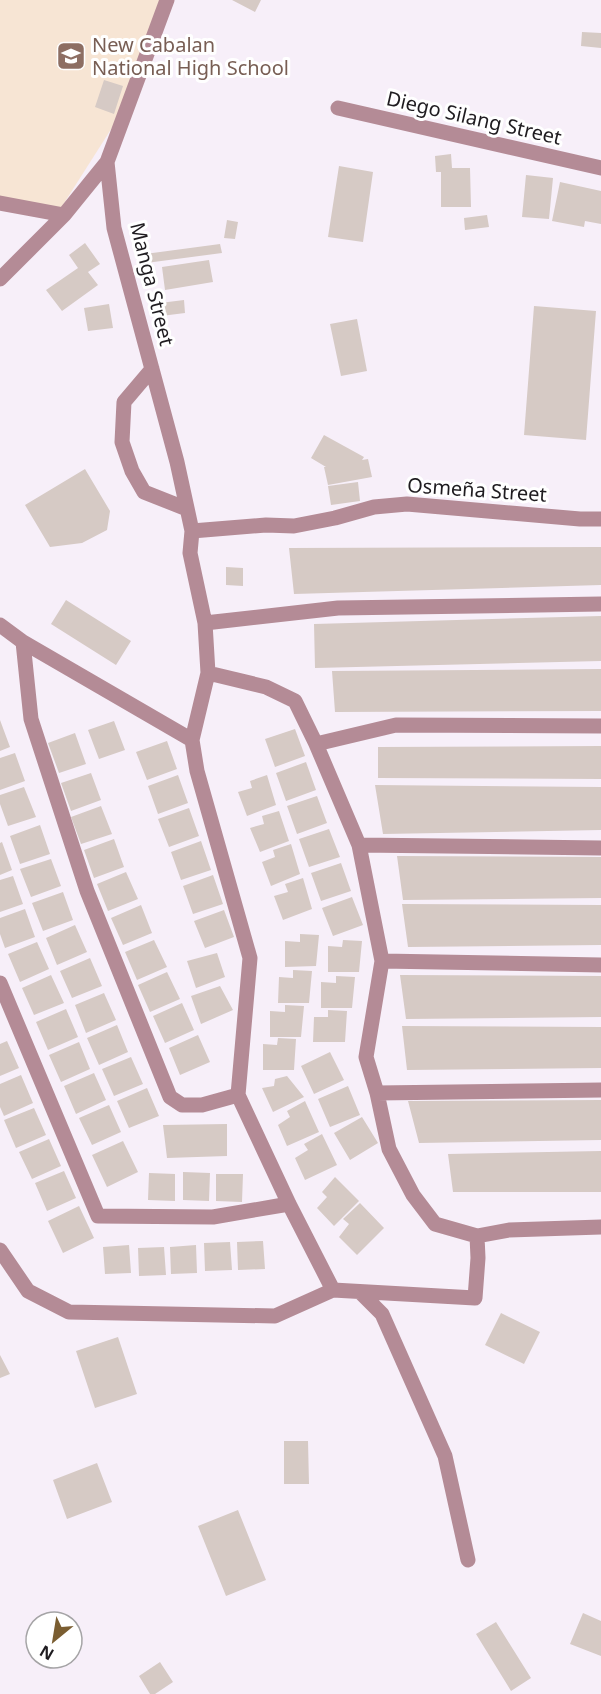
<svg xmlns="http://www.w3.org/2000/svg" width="601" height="1694" font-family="'Noto Sans',sans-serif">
<rect width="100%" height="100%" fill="#f7eff9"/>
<path fill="#f7e5d4" d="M0,0H162L122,112L59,211L0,199Z"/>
<path fill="#d6cac5" d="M232,0H261L255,12Z
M582,32L601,33V48L581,46Z
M104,80L123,86L114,114L95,107Z
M451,154L452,168H470L471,207H441V172H436L435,156Z
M339,166L373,172L363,242L328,237Z
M526,175L553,178L549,219L522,217Z
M560,182L601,191V224L585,221L584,227L552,221Z
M487,215L489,227L465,230L464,218Z
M227,220L238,222L235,239L224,238Z
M85,243L100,264L88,272L98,285L62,311L46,290L78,268L69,255Z
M220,244L222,253L146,263L145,254Z
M209,260L213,282L165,290L162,267Z
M184,300L185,313L161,316L160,303Z
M109,304L113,328L88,331L84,308Z
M534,306L596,311L586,440L524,435Z
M357,319L367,371L341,376L330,324Z
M324,435L364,457L362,460L368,459L372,477L328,485L324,467H326L311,458Z
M85,469L110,511L107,530L82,543L50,547L25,505Z
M358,482L360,501L331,505L328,486Z
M601,547V585L294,594L289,548Z
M226,567L243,568V586L226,585Z
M66,600L131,641L116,665L51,624Z
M601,616V661L315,668L314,624Z
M601,669V711L335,712L332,671Z
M0,720L10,747L0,751Z
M114,721L125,750L99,759L88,730Z
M295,729L305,756L275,767L265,739Z
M75,733L86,764L59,773L48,743Z
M167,741L177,769L147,780L136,752Z
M601,746V779L378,778V747Z
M15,753L25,781L0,790V758Z
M306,762L316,790L286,801L276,773Z
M91,773L101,800L71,811L61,783Z
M178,775L188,803L158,814L148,786Z
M267,775L276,805L247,816L238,792L252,788L250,781Z
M375,785L601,787V830L383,834Z
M24,787L36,817L8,826L0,804V795Z
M317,796L327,823L297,834L287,806Z
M101,806L112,834L81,844L71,817Z
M189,808L199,836L169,847L158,819Z
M279,811L289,841L260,852L250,828L264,824L262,816Z
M40,825L50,854L20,864L10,836Z
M329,829L340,857L309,867L299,839Z
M114,839L124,867L94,878L84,850Z
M201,841L211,870L181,880L171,852Z
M2,842L12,870L0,875V843Z
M291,844L300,874L271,886L262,862L275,857L273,850Z
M397,856L601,857V898L403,900Z
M51,859L61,886L31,897L20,869Z
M341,863L351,891L321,901L311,873Z
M126,872L138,899L108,911L97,884Z
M213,875L223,904L193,914L183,886Z
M13,876L23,904L0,912V880Z
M303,878L312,909L283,920L274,896L288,892L285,884Z
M63,892L73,920L43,931L32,903Z
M352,897L363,925L333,936L322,908Z
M402,904L601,905V945L408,947Z
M141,905L152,933L123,945L111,918Z
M25,909L35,937L5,948L0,934V918Z
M224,910L234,937L205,948L194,921Z
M75,925L87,952L57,965L46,938Z
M300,934L319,935L316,966L285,967V941L300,942Z
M154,940L167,967L137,980L125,952Z
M343,940L362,941L359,972H328V946L342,947Z
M37,942L49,969L20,982L8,954Z
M217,953L225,977L196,988L187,961Z
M90,958L102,986L72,998L60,971Z
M293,970L312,971L309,1003H278L279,977L293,978Z
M167,972L180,999L150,1012L138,985Z
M51,975L64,1003L34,1015L22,988Z
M400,975L601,976V1017L406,1019Z
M336,976L355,977L352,1008H321V982L336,983Z
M220,986L233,1010L201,1024L191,996Z
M104,993L116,1020L86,1033L75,1005Z
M182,1003L194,1030L165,1043L153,1016Z
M285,1005L304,1006L301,1037H270V1011L285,1012Z
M66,1009L78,1037L48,1050L36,1022Z
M328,1010L347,1011L345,1042H313L314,1017H328Z
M117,1025L128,1052L99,1065L87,1038Z
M402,1026L601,1027V1068L407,1070Z
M198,1035L210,1062L180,1075L169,1048Z
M278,1038L296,1039L294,1070H263V1044L277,1045Z
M7,1041L19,1068L0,1076V1044Z
M79,1042L90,1069L61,1082L49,1055Z
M330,1052L344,1080L314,1094L301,1066Z
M131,1057L143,1084L114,1096L102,1069Z
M94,1073L106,1100L76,1114L64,1086Z
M21,1075L33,1103L4,1116L0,1107V1084Z
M287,1076L304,1097L273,1112L262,1088L274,1086L275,1079Z
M348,1086L360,1115L330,1127L318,1099Z
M147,1088L159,1116L129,1128L117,1101Z
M601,1100V1140L419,1143L408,1101Z
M305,1101L319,1132L287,1146L278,1125L290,1117L287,1111Z
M109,1105L121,1132L92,1145L79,1118Z
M34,1108L46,1135L16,1148L4,1120Z
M362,1117L378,1143L350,1160L334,1133Z
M227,1124V1156L167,1158L163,1125Z
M322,1134L337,1165L305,1180L295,1158L308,1150L304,1144Z
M49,1139L61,1166L32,1179L19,1152Z
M123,1141L138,1172L107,1187L92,1155Z
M601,1151V1192H453L448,1154Z
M64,1171L76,1198L47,1211L35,1183Z
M183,1172L210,1173L209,1201L183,1200Z
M149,1173L175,1174V1201L148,1200Z
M216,1174H243L242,1202L216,1201Z
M335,1177L359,1201L334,1226L317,1208L327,1197L322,1192Z
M360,1203L384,1228L357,1255L339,1237L349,1224L343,1219Z
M79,1206L94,1238L63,1253L48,1221Z
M263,1241L265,1269L238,1270L237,1242Z
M230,1242L232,1270L205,1271L204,1243Z
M129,1245L131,1273L105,1274L103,1247Z
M196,1245L197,1273L171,1274L170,1247Z
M164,1247L166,1275L139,1276L138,1248Z
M501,1313L540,1332L524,1364L485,1345Z
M118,1337L137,1394L95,1408L76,1351Z
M0,1355L10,1374L0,1378Z
M284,1441H308L309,1484H284Z
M97,1463L112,1502L67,1519L53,1480Z
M238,1510L266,1580L226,1596L198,1526Z
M583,1613L601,1621V1656L570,1644Z
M496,1622L531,1678L511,1691L476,1634Z
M160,1662L173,1682L155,1694H150L139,1676Z"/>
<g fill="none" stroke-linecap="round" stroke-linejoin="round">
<path stroke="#b48b96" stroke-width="15" d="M167,0L107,162L114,228L177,462L192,531L266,525L294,526L335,518L374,507L407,504L580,519H601
M338,108L601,168
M0,203L64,215
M0,279L64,215L107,162
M152,369L124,402L122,442L132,471L144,492L187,509
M192,531L190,553L205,623L208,673L266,687L295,701L316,744L359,845L382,961L366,1057L377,1093L389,1149L413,1195L435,1224L477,1236L509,1230L601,1227
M205,623L338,608L601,604
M0,625L23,642L192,740
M23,642L31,719L87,891L170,1097L182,1105H202L238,1095
M208,673L192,740L197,771L250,958L238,1095L289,1204L333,1290L475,1298L478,1258L477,1236
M316,744L396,725L601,726
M359,845L601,848
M382,961L601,965
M0,983L98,1216L213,1217L289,1204
M377,1093L601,1090
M0,1250L28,1291L69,1312L275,1316L333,1290
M360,1292L382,1314L445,1456L468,1560"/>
</g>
<defs>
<g id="school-square" transform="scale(1.5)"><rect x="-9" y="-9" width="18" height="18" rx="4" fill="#8d6e63" stroke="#fff"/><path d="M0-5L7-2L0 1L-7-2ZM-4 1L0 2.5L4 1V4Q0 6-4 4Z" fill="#fff"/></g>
</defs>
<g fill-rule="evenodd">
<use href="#school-square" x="71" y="56"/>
</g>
<g text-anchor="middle" stroke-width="6" stroke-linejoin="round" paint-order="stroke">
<g font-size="20" fill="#785e54" stroke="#fff" text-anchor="start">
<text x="92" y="52">New Cabalan<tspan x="92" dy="23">National High School</tspan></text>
</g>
<g font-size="20" fill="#1f1c20" stroke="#fff">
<text transform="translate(474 118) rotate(13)" y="7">Diego Silang Street</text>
<text transform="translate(152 284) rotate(76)" y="7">Manga Street</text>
<text transform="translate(477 490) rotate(4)" y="7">Osmeña Street</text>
</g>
</g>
<g transform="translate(54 1640) rotate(210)"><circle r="28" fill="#ffffff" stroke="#a5a4a6" stroke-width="1.5"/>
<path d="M0-4.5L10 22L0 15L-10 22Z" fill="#7a5d31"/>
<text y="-9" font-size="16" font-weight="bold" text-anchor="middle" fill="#1f1c20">N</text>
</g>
</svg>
